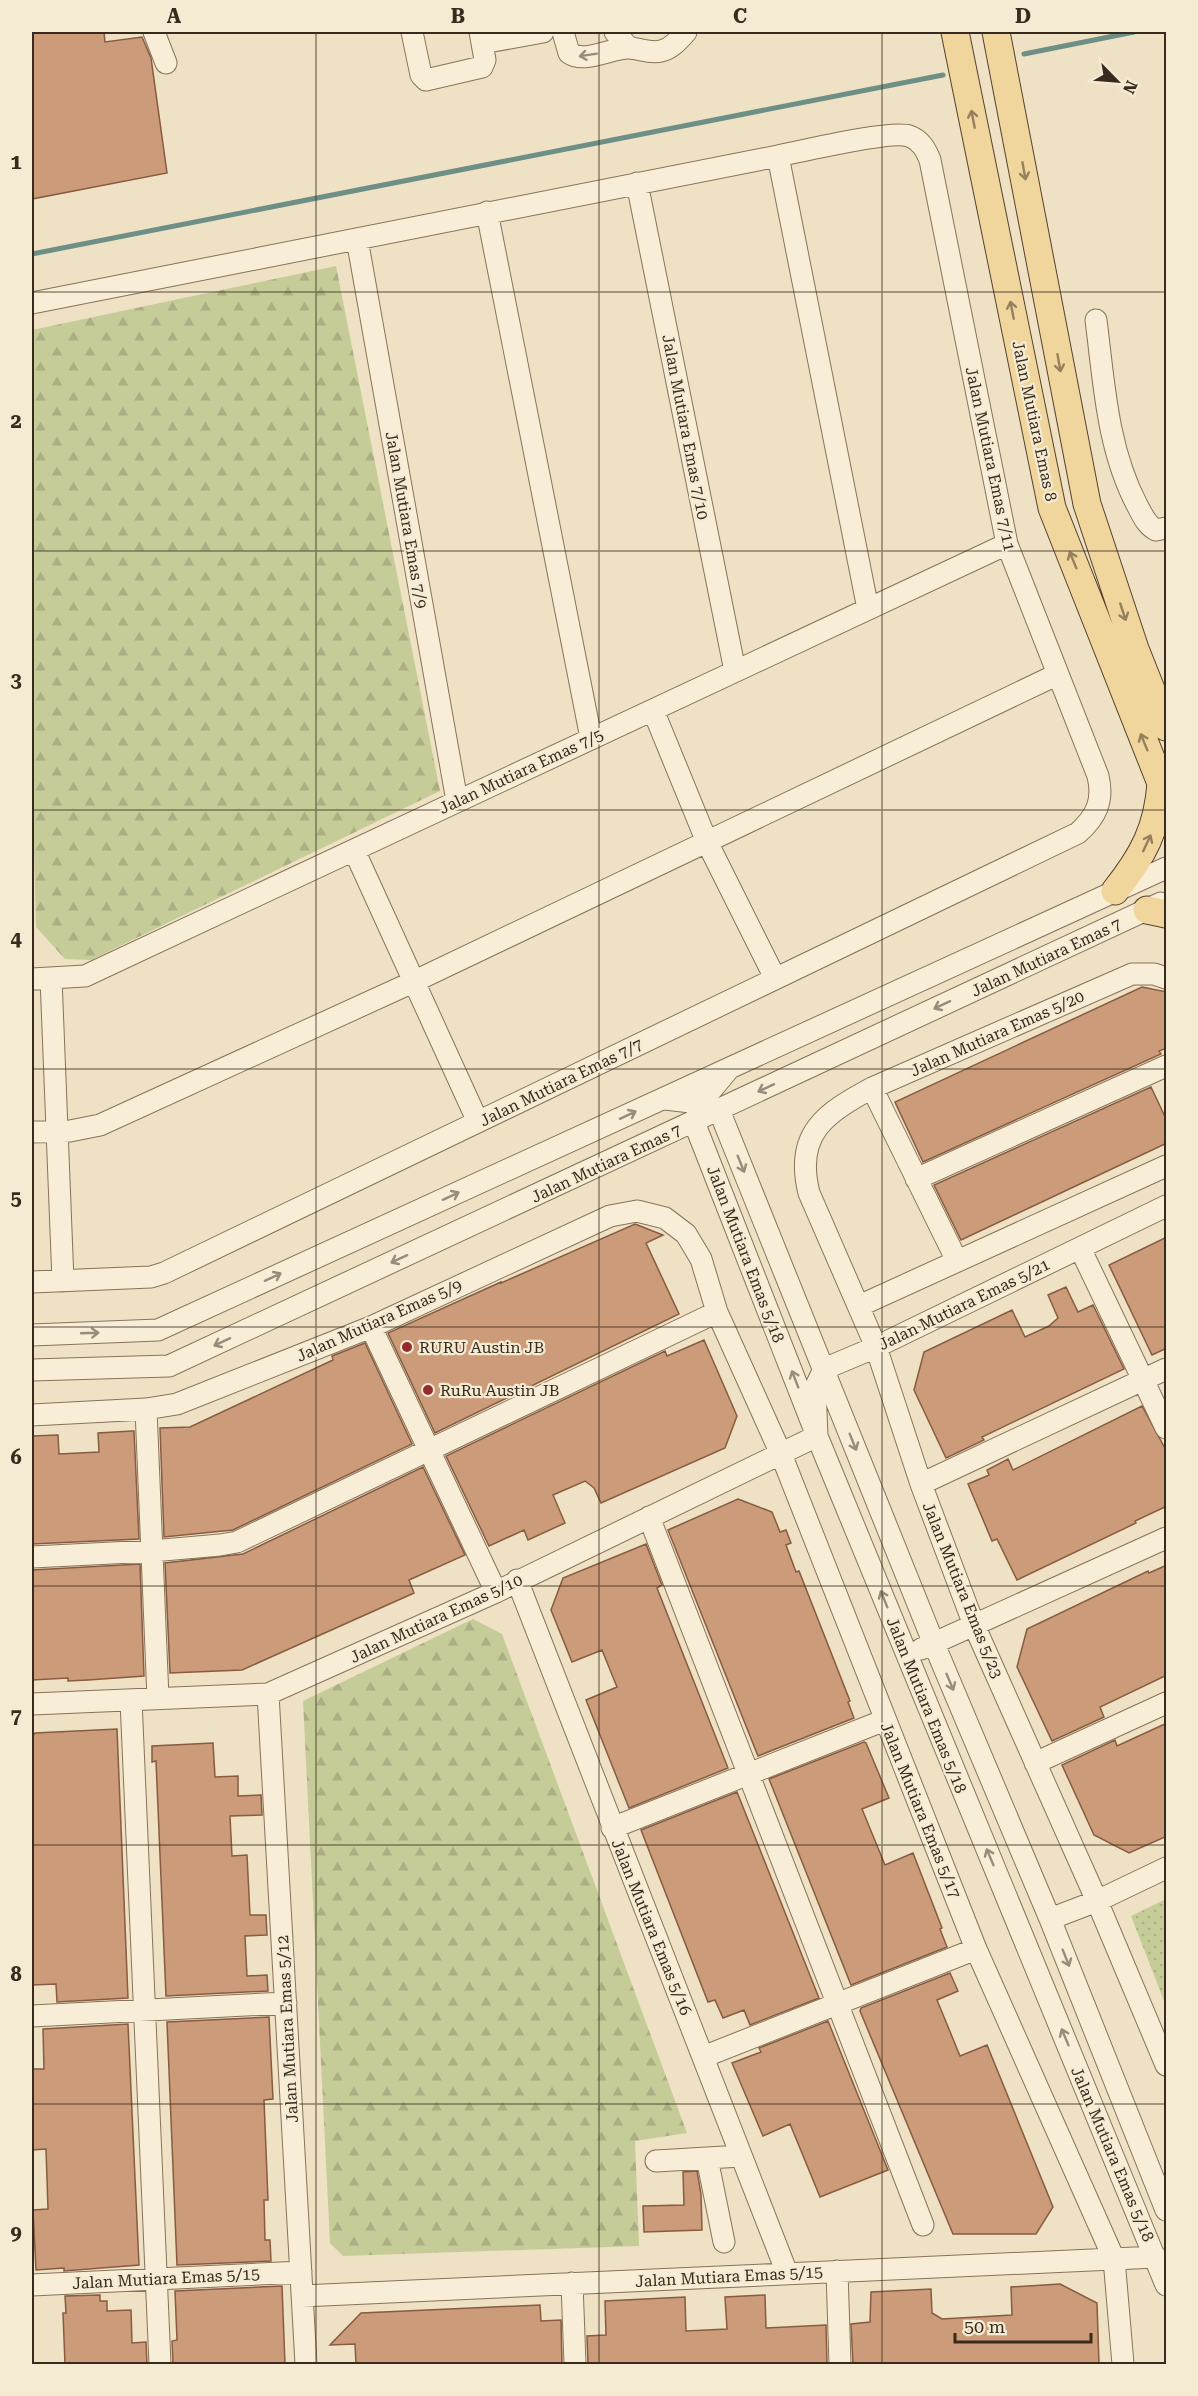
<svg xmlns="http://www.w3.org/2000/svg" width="1198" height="2396" font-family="'Roboto Serif',serif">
<defs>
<pattern id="grass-dots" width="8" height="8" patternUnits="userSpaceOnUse" patternTransform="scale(1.5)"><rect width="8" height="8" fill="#c6cc98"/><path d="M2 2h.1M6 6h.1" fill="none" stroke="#abaf83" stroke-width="1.8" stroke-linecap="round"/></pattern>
<pattern id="forest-firs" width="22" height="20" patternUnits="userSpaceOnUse" patternTransform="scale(1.5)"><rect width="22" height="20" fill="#c6cc98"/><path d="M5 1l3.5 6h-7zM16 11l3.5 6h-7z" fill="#abaf83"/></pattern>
</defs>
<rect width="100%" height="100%" fill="#eee1c4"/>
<path fill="url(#grass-dots)" d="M1166,1899V2006L1131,1916Z"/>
<path fill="url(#forest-firs)" d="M336,266L440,791L91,960L65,959L36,927L32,775V330Z
M473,1619L502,1634L687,2133L635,2141L639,2246L343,2256L330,2243L303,1701Z"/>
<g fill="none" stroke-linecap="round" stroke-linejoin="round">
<path stroke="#6d8f86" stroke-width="5" d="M1024,54L1134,32
M32,254L943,75"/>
</g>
<path fill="#cb9b7a" stroke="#875c41" stroke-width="1.5" d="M32,32H104L105,42L142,37L151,58L167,173L32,199Z
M1142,987L1167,992V1048L1159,1051L1161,1054L923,1162L895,1102Z
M1151,1087L1167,1121V1143L961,1240L934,1185Z
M635,1224L663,1235L646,1243L679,1314L435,1433L388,1333L501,1282V1283Z
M1167,1237V1348L1152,1355L1109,1265Z
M1066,1287L1078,1312L1093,1305L1124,1369L982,1437L984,1440L946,1458L914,1390L924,1352L1012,1310L1025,1337L1049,1326L1058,1318L1048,1295Z
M704,1340L737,1416L725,1448L601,1503L594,1488L585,1481L553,1495L565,1523L528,1540L524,1530L489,1546L446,1456L665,1351L667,1356Z
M365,1343L412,1444L233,1530L164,1537L160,1428L190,1427L333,1360L332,1356Z
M1142,1406L1167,1452V1506L1135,1521L1136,1523L1017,1580L997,1539L992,1541L968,1484L989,1475L987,1470L1008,1459L1013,1470Z
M132,1431H134L139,1539L32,1544V1436L58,1435L59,1454L99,1452L98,1433Z
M423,1467L465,1555L409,1580L414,1593L242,1670L170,1673L165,1563L243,1554Z
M738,1499L772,1512L780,1532L786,1530L791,1543L786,1545L796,1572L799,1571L850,1701L848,1702L854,1718L758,1756L668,1530Z
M646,1544L662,1585L657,1588L728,1768L629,1808L586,1700L617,1687L602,1650L572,1662L551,1610L563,1578Z
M140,1564L144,1676L88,1680L68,1681V1678L32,1680V1570Z
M1167,1565V1675L1100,1707L1104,1717L1052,1741L1017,1667L1027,1629L1148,1571L1149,1573Z
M1167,1723V1836L1129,1853L1094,1835L1062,1765L1115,1740L1117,1746Z
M117,1729L128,1998L57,2002L56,1984L32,1985V1737L35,1733Z
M864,1742L866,1743L889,1798L862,1809L885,1865L913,1853L942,1928L940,1929L947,1947L851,1985L769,1779Z
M213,1743L215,1777L238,1776V1796L261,1795L262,1815L230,1816L232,1856L247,1855L250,1915H266L267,1935L245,1936L247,1976L267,1975L268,1991L166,1996L156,1761L152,1762V1746Z
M737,1792L819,1998L750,2025L744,2010L723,2018L715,2000L708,2002L641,1830Z
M950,1973L958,1991L937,2000L960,2056L987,2045L1053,2207L1036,2234H953L860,2011L861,2008Z
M269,2017L273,2099L264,2100L268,2200H264L265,2240H270L271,2261L177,2265L167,2022Z
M828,2021L888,2170L820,2197L790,2124L763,2136L732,2063L761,2052L759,2048Z
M128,2024L139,2265L64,2271V2268L36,2270L33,2210L48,2209L46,2149L32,2150L33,2069H44L43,2029Z
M697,2171L701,2194L702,2230L644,2232L643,2206L684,2205L683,2172Z
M1060,2284L1097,2303L1099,2364H853L851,2324L870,2322L871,2292L931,2289L932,2313L942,2319L1012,2315L1011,2287Z
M282,2286L285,2364H173L172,2341L177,2340L175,2291Z
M100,2295V2301H107V2311L131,2310L132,2343L146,2342L147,2364H65L63,2313H66L65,2296Z
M765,2295L766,2328L826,2325L827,2364H588L587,2336L606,2335L605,2301L685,2297L686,2331L727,2329L725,2297Z
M540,2305L541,2321L561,2320L562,2364H356L355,2344L330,2345L361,2313Z"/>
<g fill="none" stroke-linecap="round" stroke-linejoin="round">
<g stroke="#88725a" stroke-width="23">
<path id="minor" d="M154,32L166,63
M412,32L421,75L426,80L482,67L485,60L480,32
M563,32L569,53C585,64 611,48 628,48C640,48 649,54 661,51C671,49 679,40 686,32
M615,32L629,48
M482,43L543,32
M778,156L868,609
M637,183L735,671
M487,212L591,738
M357,239L457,801
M32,303L778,156C803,151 891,130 909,136C921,140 926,150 930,160L1007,544L1098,776C1104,801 1096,817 1078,833L164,1273L151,1277L32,1282
M1096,320C1104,382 1107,448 1137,505C1142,514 1146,525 1156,530L1166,528
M653,710L707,842L775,978
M354,850L478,1122
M51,978L63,1281
M1166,978L1154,974H1132L872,1088C826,1113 794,1133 809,1193L876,1347L921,1484L974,1625L1097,1901L1166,2065
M32,979L85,976L1007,544
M728,1070L708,1094L694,1122L817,1436L1166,2285
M872,1088L957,1261
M665,1099L691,1102L719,1110L934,1644L1050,1919L1166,2210
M32,1132L70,1131L100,1125L413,982L1056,675
M916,1179L1166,1066
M1080,1248L1166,1428
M859,1306L1166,1166
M371,1327L496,1592
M32,1335L158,1330L1166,868
M32,1370L169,1366L1161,903
M146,1409L158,1698
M32,1415L146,1409L177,1404L371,1327L610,1216L637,1211L665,1218L686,1234L701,1259L717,1312L781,1454L976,1949L1114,2259L1123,2364
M921,1484L1166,1369
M649,1517L923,2225
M32,1557L152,1551L220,1545L237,1542L717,1312
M517,1580L787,2273
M921,1649L1166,1538
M268,1694L306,2364
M131,1700L160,2364
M32,1704L268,1694L496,1592L817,1436L815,1388L824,1369L876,1347L1166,1206
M1035,1763L1166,1703
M612,1828L885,1720
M1050,1919L1097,1901L1166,1868
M32,2016L286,2003
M703,2057L976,1949
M707,2158L724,2242
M656,2161L741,2156
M837,2271L840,2364
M572,2283L575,2364
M32,2285L301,2272
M302,2296L1156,2257"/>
</g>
<g stroke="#56412f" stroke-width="29">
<path id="major" d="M955,32L1052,508L1166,796
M996,32L1087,504L1135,649L1166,727
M1115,891C1143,856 1158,828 1161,783
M1147,910L1166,914"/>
</g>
<use href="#minor" stroke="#f8eed7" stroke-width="21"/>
<use href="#major" stroke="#f0d69c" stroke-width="27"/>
</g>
<defs><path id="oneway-shaft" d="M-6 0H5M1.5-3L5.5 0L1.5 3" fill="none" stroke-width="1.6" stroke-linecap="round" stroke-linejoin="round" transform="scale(1.5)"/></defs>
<g stroke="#988c7a">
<use href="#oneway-shaft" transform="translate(588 55) rotate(171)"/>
<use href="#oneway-shaft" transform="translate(942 1005) rotate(155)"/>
<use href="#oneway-shaft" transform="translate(766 1088) rotate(155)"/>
<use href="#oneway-shaft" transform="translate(628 1115) rotate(-25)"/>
<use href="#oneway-shaft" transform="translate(741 1164) rotate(68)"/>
<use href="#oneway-shaft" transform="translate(451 1196) rotate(-25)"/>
<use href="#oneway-shaft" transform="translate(399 1259) rotate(155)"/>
<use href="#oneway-shaft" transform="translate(273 1277) rotate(-25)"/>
<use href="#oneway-shaft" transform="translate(90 1333) rotate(-2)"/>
<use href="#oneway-shaft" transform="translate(222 1342) rotate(155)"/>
<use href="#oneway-shaft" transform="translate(795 1379) rotate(-111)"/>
<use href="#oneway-shaft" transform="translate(853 1442) rotate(68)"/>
<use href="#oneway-shaft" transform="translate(884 1599) rotate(-112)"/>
<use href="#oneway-shaft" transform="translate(950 1682) rotate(67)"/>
<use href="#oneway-shaft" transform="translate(990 1857) rotate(-113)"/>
<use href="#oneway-shaft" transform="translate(1066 1958) rotate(68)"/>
<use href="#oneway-shaft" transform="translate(1065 2037) rotate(-113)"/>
</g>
<g stroke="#94805d">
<use href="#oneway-shaft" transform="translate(973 119) rotate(-101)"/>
<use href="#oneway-shaft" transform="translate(1024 171) rotate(80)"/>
<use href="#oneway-shaft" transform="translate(1012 310) rotate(-101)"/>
<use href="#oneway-shaft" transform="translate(1059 363) rotate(80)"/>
<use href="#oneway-shaft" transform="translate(1073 560) rotate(-112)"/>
<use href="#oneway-shaft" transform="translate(1123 612) rotate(72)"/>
<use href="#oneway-shaft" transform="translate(1144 742) rotate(-112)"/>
<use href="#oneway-shaft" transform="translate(1147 843) rotate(-65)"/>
</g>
<path fill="none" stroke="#382b1e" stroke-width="1.5" stroke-opacity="0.55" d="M316,32V2364M599,32V2364M882,32V2364M32,292H1166M32,551H1166M32,810H1166M32,1069H1166M32,1327H1166M32,1586H1166M32,1845H1166M32,2104H1166"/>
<g fill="#962b2d" stroke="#f5ebd3" stroke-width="2">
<circle cx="407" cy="1347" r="6"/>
<circle cx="428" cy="1390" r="6"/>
</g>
<g text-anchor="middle" stroke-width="4.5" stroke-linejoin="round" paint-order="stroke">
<g font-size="16" fill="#382b1e" stroke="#f5ebd3">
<text transform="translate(1035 421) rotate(78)" y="6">Jalan Mutiara Emas 8</text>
<text transform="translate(686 427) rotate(79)" y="6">Jalan Mutiara Emas 7/10</text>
<text transform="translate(991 459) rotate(78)" y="6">Jalan Mutiara Emas 7/11</text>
<text transform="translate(407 520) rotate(80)" y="6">Jalan Mutiara Emas 7/9</text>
<text transform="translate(521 771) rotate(-25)" y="6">Jalan Mutiara Emas 7/5</text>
<text transform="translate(1046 957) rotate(-25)" y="6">Jalan Mutiara Emas 7</text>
<text transform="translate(997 1033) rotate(-24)" y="6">Jalan Mutiara Emas 5/20</text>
<text transform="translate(561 1082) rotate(-26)" y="6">Jalan Mutiara Emas 7/7</text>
<text transform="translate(606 1163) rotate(-25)" y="6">Jalan Mutiara Emas 7</text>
<text transform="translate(746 1254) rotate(69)" y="6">Jalan Mutiara Emas 5/18</text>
<text transform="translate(964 1304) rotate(-26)" y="6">Jalan Mutiara Emas 5/21</text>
<text transform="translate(379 1320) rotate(-24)" y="6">Jalan Mutiara Emas 5/9</text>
<text transform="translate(963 1590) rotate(68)" y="6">Jalan Mutiara Emas 5/23</text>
<text transform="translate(436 1618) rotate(-25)" y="6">Jalan Mutiara Emas 5/10</text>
<text transform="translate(927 1705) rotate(68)" y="6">Jalan Mutiara Emas 5/18</text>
<text transform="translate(921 1810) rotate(68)" y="6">Jalan Mutiara Emas 5/17</text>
<text transform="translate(652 1927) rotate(68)" y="6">Jalan Mutiara Emas 5/16</text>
<text transform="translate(287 2029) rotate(-93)" y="6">Jalan Mutiara Emas 5/12</text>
<text transform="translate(1113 2154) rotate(67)" y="6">Jalan Mutiara Emas 5/18</text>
<text transform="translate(729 2276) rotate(-3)" y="6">Jalan Mutiara Emas 5/15</text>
<text transform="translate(166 2278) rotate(-3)" y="6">Jalan Mutiara Emas 5/15</text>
</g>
<g font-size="16" fill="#382b1e" stroke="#f5ebd3" text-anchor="start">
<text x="419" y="1353">RURU Austin JB</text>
<text x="440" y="1396">RuRu Austin JB</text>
</g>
</g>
<rect width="1198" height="2396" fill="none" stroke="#f5ebd3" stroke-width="66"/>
<g transform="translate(1117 81) rotate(115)" stroke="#f5ebd3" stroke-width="4.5" paint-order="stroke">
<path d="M0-4.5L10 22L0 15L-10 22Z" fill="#382b1e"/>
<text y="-9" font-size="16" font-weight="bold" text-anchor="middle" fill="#382b1e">N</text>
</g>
<path d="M955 2333v9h136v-9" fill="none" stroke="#382b1e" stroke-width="3"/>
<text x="964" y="2333" font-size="18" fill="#382b1e" stroke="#f5ebd3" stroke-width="4.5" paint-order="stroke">50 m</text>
<rect x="33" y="33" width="1132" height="2330" fill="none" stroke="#382b1e" stroke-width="2"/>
<g font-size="20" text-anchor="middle" font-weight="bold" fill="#382b1e">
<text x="174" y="23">A</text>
<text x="458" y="23">B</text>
<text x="740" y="23">C</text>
<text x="1023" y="23">D</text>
<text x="16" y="169">1</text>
<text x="16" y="428">2</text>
<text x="16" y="687">3</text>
<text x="16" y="946">4</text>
<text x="16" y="1205">5</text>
<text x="16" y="1464">6</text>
<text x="16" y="1723">7</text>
<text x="16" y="1981">8</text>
<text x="16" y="2240">9</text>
</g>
</svg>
